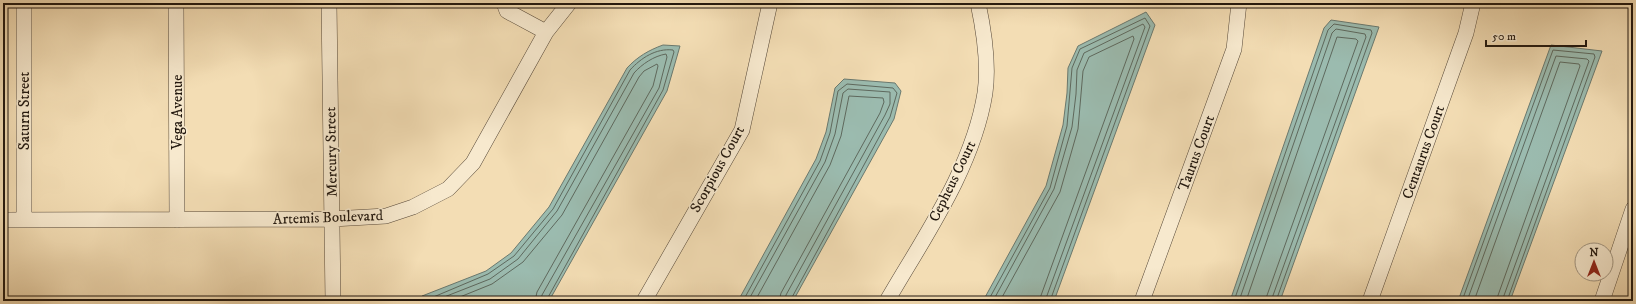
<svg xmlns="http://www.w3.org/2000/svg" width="1636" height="304" font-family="'IM FELL DW Pica',serif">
<rect width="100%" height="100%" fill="#f3ddb4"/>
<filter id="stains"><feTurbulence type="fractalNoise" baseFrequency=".005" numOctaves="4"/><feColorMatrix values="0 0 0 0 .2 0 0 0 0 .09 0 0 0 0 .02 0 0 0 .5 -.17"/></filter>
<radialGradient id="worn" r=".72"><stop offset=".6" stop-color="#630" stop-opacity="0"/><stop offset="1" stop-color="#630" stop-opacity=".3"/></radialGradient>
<path fill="#9bbbaf" stroke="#6a796f" d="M1146,12L1155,25L1054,301H983L1046,186L1063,125L1067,93L1068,68L1078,46Z
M1331,20L1379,27L1280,301H1230L1324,28Z
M663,45L680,46L667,91L549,301H420L422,296L486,271L511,253L549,207L627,68C637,57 649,50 663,45Z
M1551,45L1602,51L1510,301H1458Z
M844,79L895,83L901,91L894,119L793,301H738L816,159L826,132L835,88Z"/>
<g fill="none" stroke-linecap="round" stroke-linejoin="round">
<path stroke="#5e695e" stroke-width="1" d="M424,301L488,274L514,256L553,209L630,70C641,58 656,48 673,50L674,52L663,90L546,301
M434,301L490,279L518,259L557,211L634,73C642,64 654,56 666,54L667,57L659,88L542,295L541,301
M450,301L492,284L523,262L562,215L639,77L644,71L657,64L658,66L653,86L537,292L535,301
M743,301L820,161L830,133L838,91L847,84L893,88L897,93L890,117L790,301
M748,301L825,162L835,134L843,93L848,89L890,92V104L885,115L786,295L785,301
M755,301L830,165L841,136L849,96L883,98L884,102L880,113L781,293L779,301
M988,301L1050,188L1067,126L1072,68L1080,49L1145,18L1150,26L1050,301
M993,301L1054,189L1072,127L1076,94L1077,70L1084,53L1143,24L1145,27L1045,301
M1000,301L1060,192L1078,129L1083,71L1089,57L1133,36L1134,39L1039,301
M1234,301L1328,30L1334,24L1371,30L1372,33L1276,301
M1239,301L1332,33L1336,29L1365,34L1366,37L1271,301
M1246,301L1337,37L1356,39L1358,41L1265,301
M1462,301L1553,50L1594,54L1595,57L1507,301
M1467,301L1556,56L1587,59L1589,61L1502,301
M1474,301L1560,62L1579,64L1580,66L1496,301"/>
<g stroke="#564838" stroke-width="16">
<path id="minor" d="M24,3V220
M176,3L177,220
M329,3L333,301
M504,3L507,11L546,32
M3,220L332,219L386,216L413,207L448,189L473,163L546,32L569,3
M644,301L742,130L770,3
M887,301C924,237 973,168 985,93C989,65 984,31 978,3
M1142,301L1234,49L1239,3
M1370,301L1466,33L1473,3
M1602,301L1633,209"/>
</g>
<use href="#minor" stroke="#f7e9ce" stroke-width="15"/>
</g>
<g text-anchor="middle" stroke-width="3" stroke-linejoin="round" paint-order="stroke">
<g font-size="15" fill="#21170e" stroke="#f7e9ce">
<text transform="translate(24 111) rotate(-90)" y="5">Saturn Street</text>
<text transform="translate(177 112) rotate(-90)" y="5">Vega Avenue</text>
<text transform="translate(331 152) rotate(-91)" y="5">Mercury Street</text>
<text transform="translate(1423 152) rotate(-70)" y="5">Centaurus Court</text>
<text transform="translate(1196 153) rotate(-70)" y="5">Taurus Court</text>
<text transform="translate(717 169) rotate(-61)" y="5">Scorpious Court</text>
<text transform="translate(952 181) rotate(-64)" y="5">Cepheus Court</text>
<text transform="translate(328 217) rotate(-2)" y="5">Artemis Boulevard</text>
</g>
</g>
<rect width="1636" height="304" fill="none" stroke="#f3ddb4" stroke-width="16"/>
<rect x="4" y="4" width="1628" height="296" fill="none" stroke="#21170e" stroke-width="2"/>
<rect x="8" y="8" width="1620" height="288" fill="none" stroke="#21170e"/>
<g transform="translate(1594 262)"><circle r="19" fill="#f7e9ce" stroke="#a19581"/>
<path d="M0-3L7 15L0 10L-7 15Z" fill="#8f2418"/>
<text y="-6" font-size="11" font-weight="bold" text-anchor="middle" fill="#21170e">N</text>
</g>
<path d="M1486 40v6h100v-6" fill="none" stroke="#21170e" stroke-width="2"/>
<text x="1492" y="40" font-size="12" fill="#21170e" stroke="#f7e9ce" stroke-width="3" paint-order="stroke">50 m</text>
<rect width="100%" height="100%" filter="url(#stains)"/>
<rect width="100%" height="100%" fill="url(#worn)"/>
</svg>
